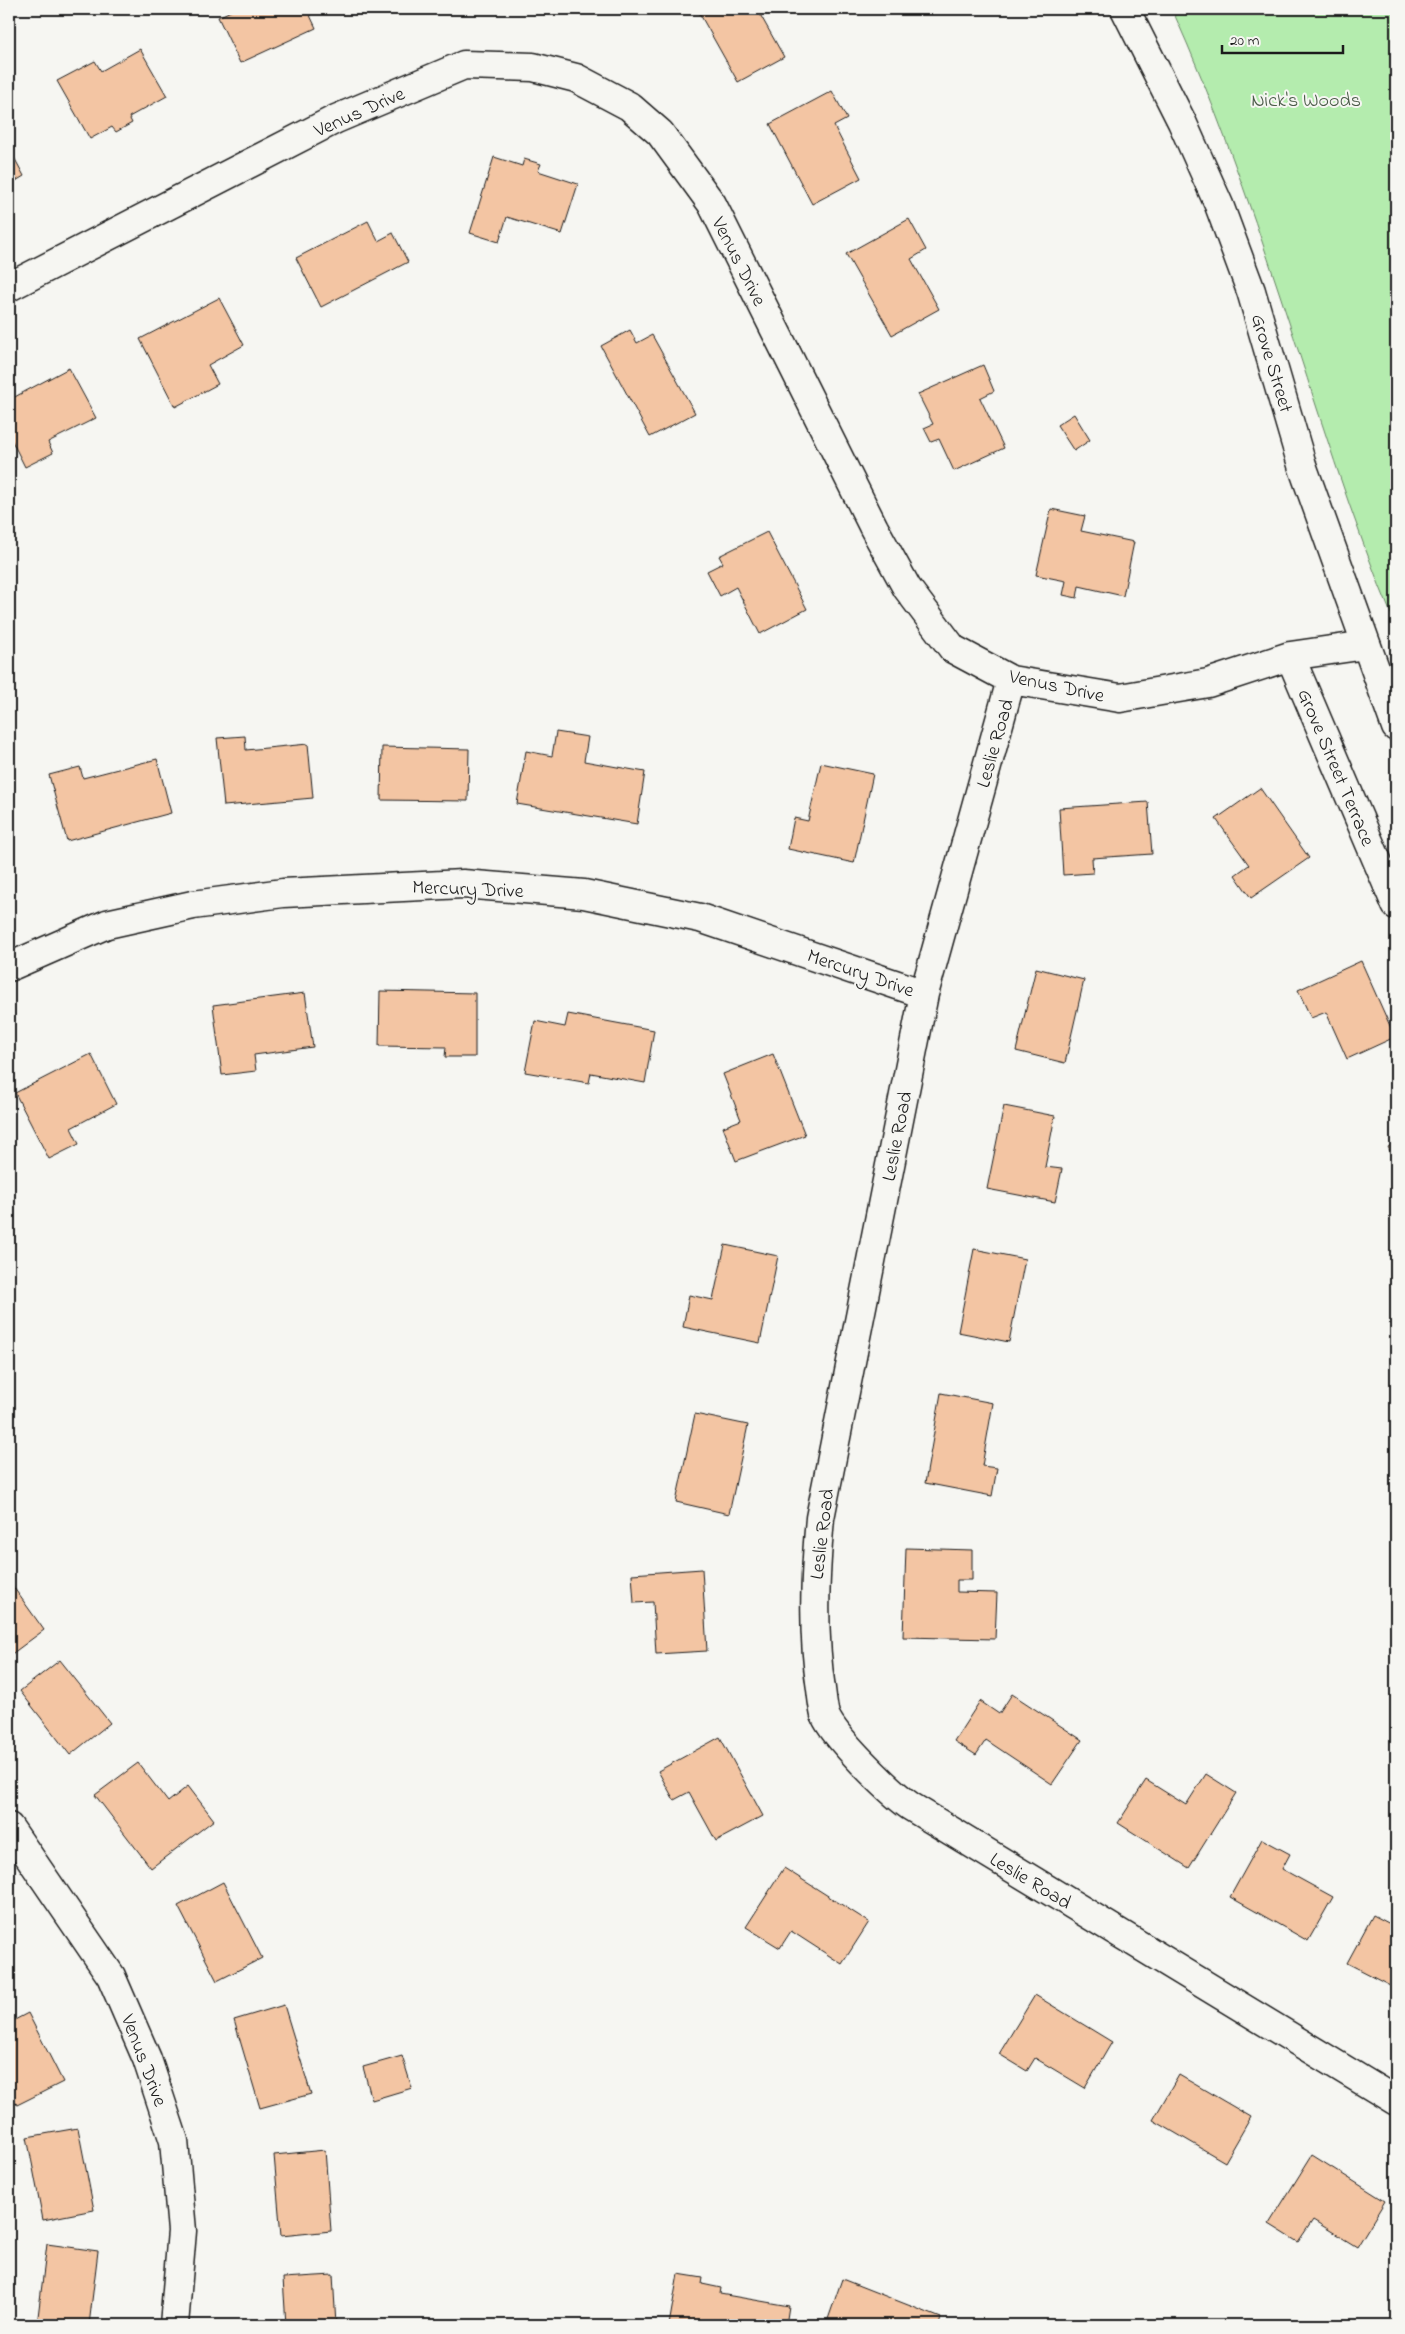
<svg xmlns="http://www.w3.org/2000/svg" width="1405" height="2334" font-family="'Indie Flower',sans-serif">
<rect width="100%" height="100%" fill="#f6f6f2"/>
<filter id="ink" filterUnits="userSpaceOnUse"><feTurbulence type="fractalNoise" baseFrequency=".02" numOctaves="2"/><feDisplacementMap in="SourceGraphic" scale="10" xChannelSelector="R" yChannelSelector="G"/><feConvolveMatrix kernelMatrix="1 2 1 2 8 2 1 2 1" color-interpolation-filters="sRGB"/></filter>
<g filter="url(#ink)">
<path fill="#b4ecae" stroke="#688465" d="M1172,9H1396V626C1350,518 1317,406 1280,295C1248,198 1214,102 1172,9Z"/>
<path fill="#f3c5a3" stroke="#1c1c1c" d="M235,9H307L316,28L240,63L218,17Z
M697,9H757L784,57L738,82Z
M140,49L167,96L129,117L132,123L116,132L112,127L90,139L57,81L95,61L101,71Z
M832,91L847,119L834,126L861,178L812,204L770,124Z
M9,148L24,176L9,185Z
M494,157L522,166L524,159L541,164L538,171L578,184L562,234L507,217L499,242L470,233Z
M909,219L926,250L911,259L939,309L892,335L846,254Z
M368,221L378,241L393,233L408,262L321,307L296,258Z
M219,298L244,345L208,365L218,384L175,407L140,339Z
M630,330L637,343L652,335L695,413L650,437L601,346Z
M983,365L994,391L980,398L1004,448L954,471L939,439L931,442L924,428L933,424L918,394Z
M69,368L96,418L48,442L53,453L25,467L9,435V400Z
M1074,414L1090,440L1074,451L1057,425Z
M1051,509L1085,516L1081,531L1134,542L1123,596L1079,586L1077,598L1063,595L1066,581L1036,575Z
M767,532L807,609L760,634L736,587L720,596L707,571L723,563L719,556Z
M556,732L588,737L584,761L645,772L637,824L517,804L526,751L552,756Z
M245,736L246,750L308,744L313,798L224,806L217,738Z
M382,747L469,749L468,801L381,800Z
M157,759L171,813L67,841L49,775L80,767L83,778Z
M821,763L873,774L854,863L788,849L794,818L808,821Z
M1260,788L1309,858L1251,898L1235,875L1249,865L1216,819Z
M1148,802L1152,854L1092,858L1093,873L1063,875L1059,808Z
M1361,961L1395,1037L1347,1059L1326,1012L1311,1018L1298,990Z
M1036,968L1084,980L1065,1063L1016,1051Z
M380,991L475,993V1057H445L446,1047L379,1046Z
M305,993L313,1047L254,1055L256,1071L222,1075L213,1005Z
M568,1014L654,1030L645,1083L591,1073L589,1083L525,1072L535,1021L565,1027Z
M91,1054L116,1104L71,1128L79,1144L49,1159L15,1093Z
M773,1054L805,1135L736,1161L723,1127L741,1120L723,1074Z
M1004,1106L1055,1116L1045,1167L1062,1169L1055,1202L987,1189Z
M1396,1142V1163L1388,1147Z
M725,1245L778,1256L760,1343L683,1327L689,1295L713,1300Z
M974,1249L1025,1259L1009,1342L958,1332Z
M941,1393L993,1403L982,1466L997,1468L992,1496L925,1483Z
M695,1414L748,1425L729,1514L676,1502Z
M906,1548L972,1550V1580H957V1592L997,1593L995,1639L903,1637Z
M702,1569L707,1651L656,1654L653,1602L634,1603L632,1574Z
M9,1581L44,1630L9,1656Z
M60,1660L110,1723L70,1755L20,1691Z
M1012,1694L1082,1740L1052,1784L986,1740L976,1755L954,1741L980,1701L999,1714Z
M720,1737L763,1816L716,1841L689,1792L674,1800L658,1771Z
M138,1763L168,1802L188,1786L214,1820L151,1868L95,1795Z
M1206,1774L1236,1793L1189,1868L1118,1823L1146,1780L1186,1805Z
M1262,1839L1290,1854L1282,1869L1333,1897L1308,1941L1230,1897Z
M784,1868L869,1922L842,1964L791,1931L780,1948L746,1927Z
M223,1882L262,1958L217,1981L178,1906Z
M1373,1915L1396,1927V1988L1347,1963Z
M1035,1995L1112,2042L1085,2088L1035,2058L1027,2071L999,2054Z
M284,2005L311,2094L260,2108L234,2020Z
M28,2013L63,2082L17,2105L9,2089V2023Z
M402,2056L412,2088L372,2100L363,2067Z
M1179,2075L1251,2117L1225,2162L1153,2120Z
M78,2128L94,2210L43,2220L27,2137Z
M325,2150L331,2231L281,2236L274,2155Z
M1312,2155L1385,2201L1357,2247L1313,2220L1298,2242L1269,2224Z
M47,2244L98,2251L89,2325H37Z
M678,2274L703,2278L702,2284L721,2288L720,2294L789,2306L786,2325H669Z
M333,2275L336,2325H286L283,2278Z
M842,2279L941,2318L939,2325H826Z
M605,2321L608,2325H598Z"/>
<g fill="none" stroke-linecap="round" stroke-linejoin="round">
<g stroke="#1c1c1c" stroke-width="31">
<path id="street" d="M9,287L336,119L464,65L533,67L576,78L629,106L660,133L712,204L874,528L907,588L953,649L1011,680L1120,698L1208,683L1290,656L1366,645
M1290,656L1396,905
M1011,680L924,994L820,1518C815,1575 812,1632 821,1689C822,1697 823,1707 825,1715C834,1737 890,1792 910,1806L1396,2101
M9,967L107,924L193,905L283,893L463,884L584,894L700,918L924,994
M9,1827L111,1976L147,2059L174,2141L182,2231L174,2325"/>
</g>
<g stroke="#1c1c1c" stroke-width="31">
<path id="primary" d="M1125,9L1182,122L1219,205L1251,291L1302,465L1396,727"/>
</g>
<use href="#street" stroke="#f6f6f2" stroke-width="28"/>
<use href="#primary" stroke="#f6f6f2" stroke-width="28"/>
</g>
</g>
<g text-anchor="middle" stroke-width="4" stroke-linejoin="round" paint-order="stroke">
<g font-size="20" fill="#4a5a48" stroke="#f6f6f2">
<text x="1306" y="106">Nick's Woods</text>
</g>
<g font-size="20" fill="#1c1c1c" stroke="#f6f6f2">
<text transform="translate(359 111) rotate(-24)" y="7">Venus Drive</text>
<text transform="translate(740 261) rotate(63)" y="7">Venus Drive</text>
<text transform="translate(1273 363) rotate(73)" y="7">Grove Street</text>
<text transform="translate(1057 685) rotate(12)" y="7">Venus Drive</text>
<text transform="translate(994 743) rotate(-74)" y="7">Leslie Road</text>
<text transform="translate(1337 767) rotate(67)" y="7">Grove Street Terrace</text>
<text transform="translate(468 888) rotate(2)" y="7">Mercury Drive</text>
<text transform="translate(861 972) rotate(19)" y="7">Mercury Drive</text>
<text transform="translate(896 1136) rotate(-79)" y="7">Leslie Road</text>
<text transform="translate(821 1534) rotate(-83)" y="7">Leslie Road</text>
<text transform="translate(1031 1880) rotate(31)" y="7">Leslie Road</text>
<text transform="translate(145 2060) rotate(69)" y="7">Venus Drive</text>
</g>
</g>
<rect width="1405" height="2334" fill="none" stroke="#f6f6f2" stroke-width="30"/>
<rect x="15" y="15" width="1375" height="2304" fill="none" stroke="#1c1c1c" stroke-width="2" filter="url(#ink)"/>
<path d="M1222 45v8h121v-8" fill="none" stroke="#1c1c1c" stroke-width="2.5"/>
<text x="1230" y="45" font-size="15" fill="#1c1c1c" stroke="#f6f6f2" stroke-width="4" paint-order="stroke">20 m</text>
</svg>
